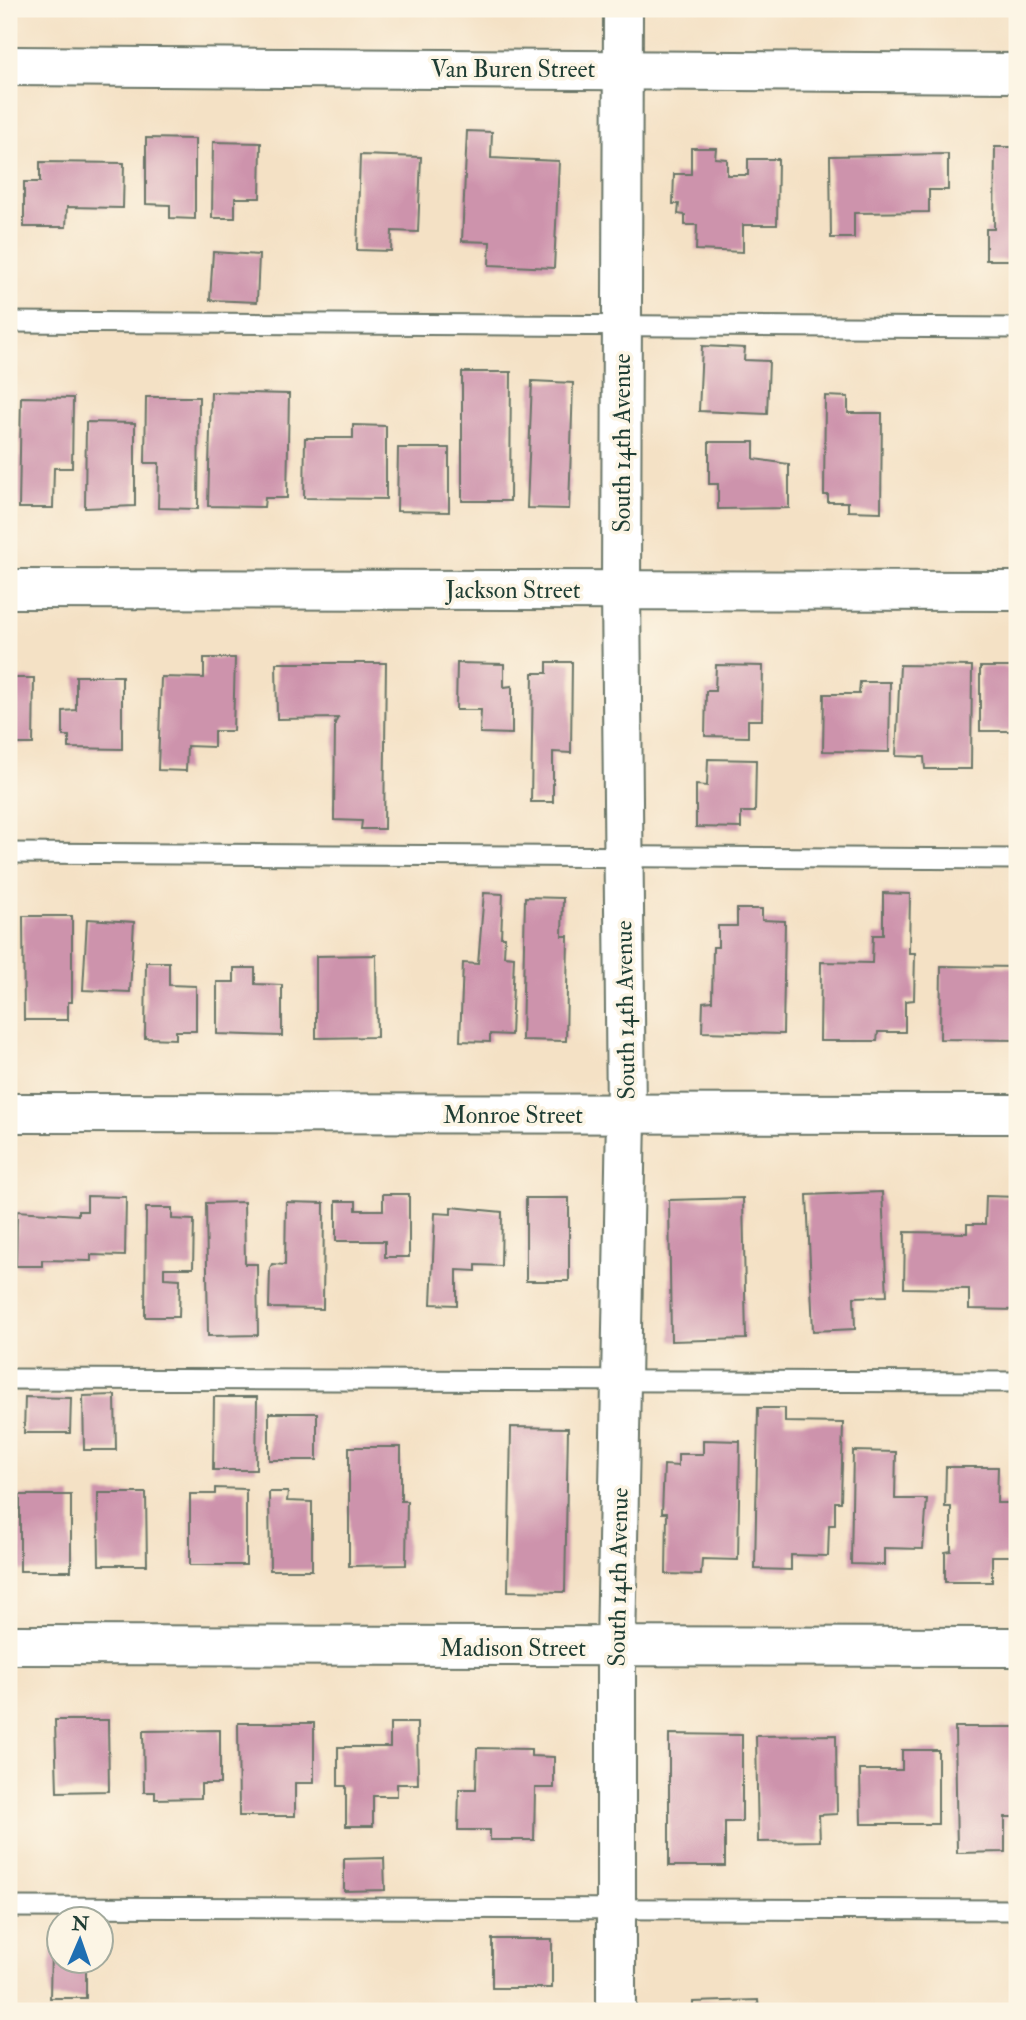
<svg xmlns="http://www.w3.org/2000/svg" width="1026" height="2020" font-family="'IM FELL Double Pica',serif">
<rect width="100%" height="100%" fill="#fcf5e5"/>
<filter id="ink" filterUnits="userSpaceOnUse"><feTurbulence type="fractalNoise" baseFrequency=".0143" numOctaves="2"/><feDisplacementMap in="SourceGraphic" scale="14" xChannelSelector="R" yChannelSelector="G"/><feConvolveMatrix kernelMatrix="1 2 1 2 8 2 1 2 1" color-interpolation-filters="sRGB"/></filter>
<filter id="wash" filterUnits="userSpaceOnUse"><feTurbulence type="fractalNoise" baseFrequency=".00686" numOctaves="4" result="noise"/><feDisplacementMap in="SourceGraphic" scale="28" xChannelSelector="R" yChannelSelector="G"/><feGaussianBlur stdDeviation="1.57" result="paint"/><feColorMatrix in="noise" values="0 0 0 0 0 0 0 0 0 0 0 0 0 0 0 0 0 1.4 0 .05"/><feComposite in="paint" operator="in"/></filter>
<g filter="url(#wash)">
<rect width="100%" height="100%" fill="#f4e1c5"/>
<g id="blocks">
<path fill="#cd93ac" d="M467,131L492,132L491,158L559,161L554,268L489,265L490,242L462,241Z
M146,138L195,139V219L170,218V205L146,204Z
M213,142L261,143L260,198H235V218H212Z
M995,147H1017V260H986V229H994Z
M691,148H716L715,158L727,159V175H748V159H778L777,225H743V252L696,250L697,225H685V215L678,214L679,204H673L674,174H691Z
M948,154V190H929V212L854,213V238H831L830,156Z
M360,155L421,157L418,232L392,231L391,251L357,250Z
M40,162L124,163L123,208L67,207L66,227H24V182H40Z
M213,252L259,255L257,302L210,300Z
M702,346L745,348L744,360L769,361L767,414L699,411Z
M462,372H511L510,501H462Z
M532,381L573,383L569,509L527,508Z
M211,392L289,394L287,498H265L264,507L208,506Z
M825,396L848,397V413H882L881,512L848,511V502H828V495H824Z
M21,397L73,398L72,468H54L53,508H19Z
M146,397H199L198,509L158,508L159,463H145Z
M86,422L135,423V506L85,508Z
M353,425L386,426V499L304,498L305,438H353Z
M709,442H754V459L789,464V508L718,509V484H709Z
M398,448H449V512L397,511Z
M204,658H235L233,731H214V747L187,746L186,771L158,770L161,677L204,678Z
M547,662H572L571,753L553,752V802H531L533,673H547Z
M276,663H386L384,829H361L362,821L334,820L335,723L338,718L277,719Z
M457,663L504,664V687L512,686V734L480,733L481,710H456Z
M716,665L763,666L762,720H748V737L705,736L706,691H715Z
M900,665L972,666L971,769H925L924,757L896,756Z
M980,667H1017V731H980Z
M76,676H122V749L69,748V736H63V711L76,710Z
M9,678H34L33,744H9Z
M860,682H890L889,752L823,751L824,694H859Z
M708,759L756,760L755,812H741V828L696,827V785L707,786Z
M484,893L503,894L501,937H505L504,956L514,957L511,1035L490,1034V1042L460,1041L463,963L478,964Z
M883,893L910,894L909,953H915L914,1000L905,1001V1032H878L877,1041H820L821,962L872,963L873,935H883Z
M525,897L563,898L562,936H568L566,1041L522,1040Z
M737,909H762V920L785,921L783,1034L702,1032L703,1002L712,1001L713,947H718V926H737Z
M23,916H72V1002H68V1020H24Z
M87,919L134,922L130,992L83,990Z
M376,955L377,1037L316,1038V956Z
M146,962H169V985L196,986V1031H176V1039L145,1038Z
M941,966L1017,967V1040L940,1039Z
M234,968H255V984L282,985V1036L217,1034V982H234Z
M882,1192L887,1296L854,1297L855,1329L813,1331L807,1195Z
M383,1194H409V1257H385V1241H336V1201H356V1210H383Z
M87,1196L126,1197L125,1256L91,1255V1261L42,1260V1266H16L17,1211L78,1215V1211H87Z
M986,1196L1017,1197V1310L969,1309V1289L904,1288L905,1232L967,1233V1224H985Z
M526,1198H569V1281H526Z
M743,1198L746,1339L671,1341L669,1200Z
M244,1202L245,1264H257L258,1335L208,1336L206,1203Z
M286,1202L324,1203L323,1309L269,1308L270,1268L272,1264L285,1265Z
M451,1207L502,1212L501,1266L476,1265V1271L457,1270V1305L431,1304L435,1213L451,1214Z
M146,1208H172V1219L194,1220L193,1268H164V1278L180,1279L179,1317H145Z
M115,1395L116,1450H84L83,1396Z
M25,1397L71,1398L70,1433H24Z
M214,1397H257L256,1470H213Z
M758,1408H785V1422L843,1423L841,1502H835V1525H829L828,1556L791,1555V1570L755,1569Z
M269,1413H317V1460H269Z
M511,1427L568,1428L565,1592L508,1591Z
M703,1440L740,1441L738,1560L702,1559L701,1575L666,1574L667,1513H662L664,1465L678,1466V1454H703Z
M349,1447H401V1501H407L406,1565L349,1566Z
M853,1451L896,1452L895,1499H927L923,1549L884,1548V1565L851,1564Z
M946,1467H998L997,1503H1017V1556H992V1582H945V1552L951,1551V1507H945Z
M215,1488L246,1489V1565H190V1494H215Z
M269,1492H288L287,1501L312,1502V1570H270Z
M98,1493H146L147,1565H99Z
M20,1495H71V1571H20Z
M55,1720H108L109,1791L57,1792Z
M238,1723H314V1783H295V1816H239Z
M390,1723H417L418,1784H397V1796H373V1826H346V1786H338V1747H390Z
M955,1727H1017V1817H1005V1852L957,1853Z
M220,1730V1784H201V1798L155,1799V1792H144L143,1731Z
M669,1734L742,1735V1822H725V1866H669Z
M836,1735L837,1814L819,1815L820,1841L758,1842L756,1736Z
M9,1736H12V1784H9Z
M477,1748L531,1749V1756L554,1757V1788H535L534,1840H490V1830H458L459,1789H476Z
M902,1750H938V1824H861L860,1770H902Z
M384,1858L385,1890L344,1891V1859Z
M492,1939H552V1988H492Z
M51,1950H60V1960H86V1998H50Z
M758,2000L759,2011H693V2002Z"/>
</g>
</g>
<g filter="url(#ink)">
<use href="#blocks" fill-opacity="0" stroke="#6a7667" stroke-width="2"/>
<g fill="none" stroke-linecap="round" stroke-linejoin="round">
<g stroke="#6a7667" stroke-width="23">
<path id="service" d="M9,322L1017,328
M9,853L1017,859
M9,1379L1017,1382
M9,1907L1017,1910"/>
</g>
<g stroke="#6a7667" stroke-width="42">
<path id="minor" d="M9,66L1017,73
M9,589L1017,591
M9,1113L1017,1114
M9,1645L1017,1647"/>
</g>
<g stroke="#6a7667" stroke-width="42">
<path id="tertiary" d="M616,2011V1648L626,1116L621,591L623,9"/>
</g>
<use href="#service" stroke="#fff" stroke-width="19"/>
<use href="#minor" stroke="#fff" stroke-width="38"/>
<use href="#tertiary" stroke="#fff" stroke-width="38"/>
</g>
</g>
<g text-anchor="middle" stroke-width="7" stroke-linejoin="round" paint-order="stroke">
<g font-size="24" fill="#1f3d34" stroke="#fcf5e5">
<text x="513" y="77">Van Buren Street</text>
<text transform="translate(622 443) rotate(-90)" y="8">South 14th Avenue</text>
<text x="513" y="598">Jackson Street</text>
<text transform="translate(625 1010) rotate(-91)" y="8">South 14th Avenue</text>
<text x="513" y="1123">Monroe Street</text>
<text transform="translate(618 1577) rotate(-89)" y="8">South 14th Avenue</text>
<text x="513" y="1656">Madison Street</text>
</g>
</g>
<rect width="1026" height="2020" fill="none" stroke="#fcf5e5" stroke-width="35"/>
<g transform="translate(80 1940) rotate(2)"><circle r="33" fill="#fcf5e5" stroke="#a4ab9e" stroke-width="2"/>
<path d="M0-5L12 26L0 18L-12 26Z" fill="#1f6fb2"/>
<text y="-10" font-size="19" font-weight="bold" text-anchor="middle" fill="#1f3d34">N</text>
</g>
</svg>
